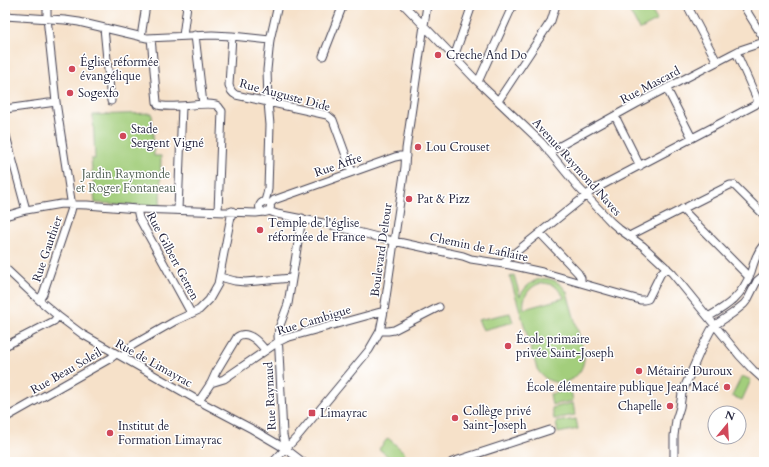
<svg xmlns="http://www.w3.org/2000/svg" width="769" height="467" font-family="Cardo,serif">
<rect width="100%" height="100%" fill="#fff"/>
<filter id="ink" filterUnits="userSpaceOnUse"><feTurbulence type="fractalNoise" baseFrequency=".025" numOctaves="2"/><feDisplacementMap in="SourceGraphic" scale="8" xChannelSelector="R" yChannelSelector="G"/><feConvolveMatrix kernelMatrix="1 2 1 2 8 2 1 2 1" color-interpolation-filters="sRGB"/></filter>
<filter id="wash" filterUnits="userSpaceOnUse"><feTurbulence type="fractalNoise" baseFrequency=".012" numOctaves="4" result="noise"/><feDisplacementMap in="SourceGraphic" scale="16" xChannelSelector="R" yChannelSelector="G"/><feGaussianBlur stdDeviation="0.9" result="paint"/><feColorMatrix in="noise" values="0 0 0 0 0 0 0 0 0 0 0 0 0 0 0 0 0 1.4 0 .05"/><feComposite in="paint" operator="in"/></filter>
<g filter="url(#wash)">
<rect width="100%" height="100%" fill="#f6e1c9"/>
<path fill="#a3ce7b" stroke="#62785b" fill-rule="evenodd" d="M632,5H648L657,20L656,21L641,29H639L630,12V8Z
M152,113L154,156H161L160,206L95,203L91,159H95L93,115Z
M514,275L520,296C531,275 554,272 567,292L584,353C587,382 552,394 537,369L510,277ZM542,283C552,283 560,288 564,298L524,309C522,297 529,286 542,283Z
M510,313L513,322L483,330L478,320Z
M742,376L751,380L742,400L732,396Z
M571,390L573,401L552,405L550,394Z
M573,403L575,415L554,419L552,408Z
M576,419L578,429L558,433L556,422Z
M388,438L405,453L397,462H395L379,449Z"/>
</g>
<g filter="url(#ink)">
<g fill="none" stroke-linecap="round" stroke-linejoin="round">
<g stroke="#423f50" stroke-width="9">
<path id="minor" d="M404,5L478,82L542,143L578,187L611,222L619,229L643,246L672,273L739,355L753,370L764,380
M687,5L717,62
M743,5L764,39
M5,16L65,20L79,22L147,38L212,35L232,36L270,40
M104,28L111,101
M195,35L203,104
M183,36L187,5
M232,36L229,85C230,90 232,93 236,95L327,115L333,120L352,172
M141,37L146,5
M151,38L157,102L158,105C172,110 210,100 218,106C219,107 221,110 222,111L218,211
M323,56L343,5
M454,57L472,5
M478,82L513,5
M667,89L692,138
M498,101L551,21L556,5
M5,109L56,102
M615,116L640,166
M5,132L26,210
M549,152L636,104L732,54L740,50L764,42
M265,201L267,194L268,189L270,125L268,102L267,70L270,40L278,5
M259.5 207a5.5 5.5 0 1 1 11 0a5.5 5.5 0 1 1-11 0Z
M270,204L274,200L395,157L400,156H406
M137,209L139,218L191,313
M682,209L749,277
M178,210L182,106
M269,211L277,214L323,223L389,240L463,256L471,259L510,265L542,272L640,300H644L648,299L661,273L667,268
M5,216L26,210L61,204L87,205L137,209L256,213L264,212
M540,233L578,273L581,278V283
M630,237L633,234L730,185H734L764,215
M504,264L506,260L593,190L755,105L757,103V99L736,52
M5,268L39,300L58,316L82,334L199,401L252,429L286,449L303,462
M220,277L235,281L245,282L292,278
M39,300L43,294L71,211L72,207L56,102L47,18V5
M708,317C729,305 742,296 751,272C754,262 757,252 764,244
M380,331H388L394,330L439,307
M5,346L54,321L58,316
M123,357L129,348L133,345L175,321L199,310L209,300L218,284L232,211
M211,383L216,372L237,337C247,329 259,342 265,350
M199,401L211,383L224,379L278,342L286,338L384,311
M5,418L111,358L116,354
M286,449L283,435L279,352L278,336L279,328L288,304L302,218
M273,462L297,437L369,350L376,338L380,331L384,311L405,167L406,149L427,5
M452,462L550,430
M674,462V436L676,420L680,407L682,393L702,347L711,330L715,325L733,313L744,304L748,299L757,281L764,275"/>
</g>
<use href="#minor" stroke="#fff" stroke-width="7"/>
</g>
</g>
<g fill="#d1495b" stroke="#fff" stroke-width="1.5">
<circle cx="438" cy="55" r="4"/>
<circle cx="72" cy="69" r="4"/>
<circle cx="70" cy="93" r="4"/>
<circle cx="123" cy="136" r="4"/>
<circle cx="418" cy="147" r="4"/>
<circle cx="409" cy="199" r="4"/>
<circle cx="260" cy="230" r="4"/>
<circle cx="508" cy="346" r="4"/>
<circle cx="639" cy="371" r="4"/>
<circle cx="727" cy="387" r="4"/>
<circle cx="670" cy="406" r="4"/>
<rect x="308" y="409" width="8" height="8" rx="2"/>
<circle cx="455" cy="418" r="4"/>
<circle cx="110" cy="433" r="4"/>
</g>
<g text-anchor="middle" stroke-width="3" stroke-linejoin="round" paint-order="stroke">
<g font-size="12" fill="#22223b" stroke="#fff" text-anchor="start">
<text x="446" y="59">Creche And Do</text>
<text x="80" y="66">Église réformée<tspan x="80" dy="14">évangélique</tspan></text>
<text x="78" y="97">Sogexfo</text>
<text x="131" y="133">Stade<tspan x="131" dy="14">Sergent Vigné</tspan></text>
<text x="426" y="151">Lou Crouset</text>
<text x="417" y="203">Pat &amp; Pizz</text>
<text x="268" y="227">Temple de l'église<tspan x="268" dy="14">réformée de France</tspan></text>
<text x="516" y="343">École primaire<tspan x="516" dy="14">privée Saint-Joseph</tspan></text>
<text x="647" y="375">Métairie Duroux</text>
<text x="719" y="391" text-anchor="end">École élémentaire publique Jean Macé</text>
<text x="662" y="410" text-anchor="end">Chapelle</text>
<text x="463" y="415">Collège privé<tspan x="463" dy="14">Saint-Joseph</tspan></text>
<text x="320" y="417">Limayrac</text>
<text x="118" y="430">Institut de<tspan x="118" dy="14">Formation Limayrac</tspan></text>
</g>
<g font-size="12" fill="#22223b" stroke="#fff">
<text transform="translate(650 85) rotate(-28)" y="4">Rue Mascard</text>
<text transform="translate(285 95) rotate(15)" y="4">Rue Auguste Dide</text>
<text transform="translate(338 165) rotate(-19)" y="4">Rue Affre</text>
<text transform="translate(577 167) rotate(48)" y="4">Avenue Raymond Naves</text>
<text transform="translate(479 247) rotate(12)" y="4">Chemin de Lafilaire</text>
<text transform="translate(47 249) rotate(-71)" y="4">Rue Gauthier</text>
<text transform="translate(381 250) rotate(-82)" y="4">Boulevard Deltour</text>
<text transform="translate(173 256) rotate(62)" y="4">Rue Gilbert Getten</text>
<text transform="translate(314 320) rotate(-17)" y="4">Rue Cambigue</text>
<text transform="translate(154 363) rotate(29)" y="4">Rue de Limayrac</text>
<text transform="translate(66 371) rotate(-30)" y="4">Rue Beau Soleil</text>
<text transform="translate(270 396) rotate(-93)" y="4">Rue Raynaud</text>
</g>
<g font-size="12" fill="#4f5e51" stroke="#fff">
<text x="126" y="178">Jardin Raymonde<tspan x="126" dy="14">et Roger Fontaneau</tspan></text>
</g>
</g>
<rect width="769" height="467" fill="none" stroke="#fff" stroke-width="20"/>
<g transform="translate(727 425) rotate(18)"><circle r="19" fill="#ffffff" stroke="#a7a7b1"/>
<path d="M0-3L7 15L0 10L-7 15Z" fill="#d1495b"/>
<text y="-6" font-size="11" font-weight="bold" text-anchor="middle" fill="#22223b">N</text>
</g>
</svg>
